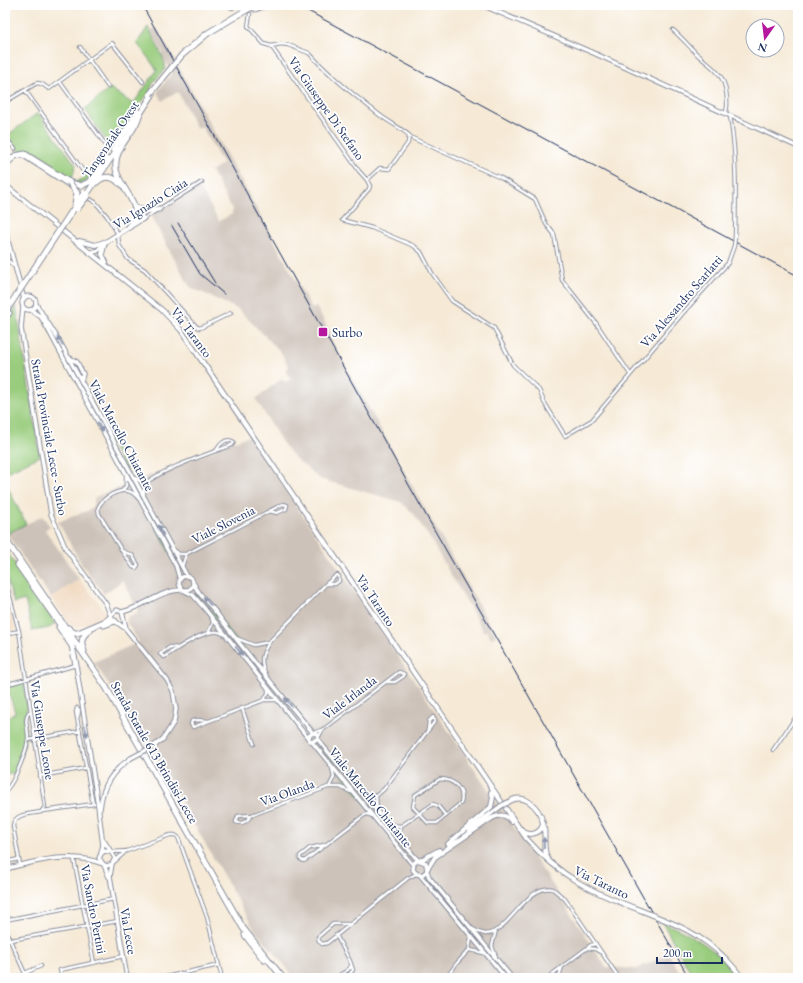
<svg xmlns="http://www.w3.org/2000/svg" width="803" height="983" font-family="'EB Garamond',serif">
<rect width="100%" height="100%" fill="#fff"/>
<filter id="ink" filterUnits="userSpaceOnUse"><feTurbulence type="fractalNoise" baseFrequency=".025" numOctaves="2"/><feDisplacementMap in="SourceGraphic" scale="8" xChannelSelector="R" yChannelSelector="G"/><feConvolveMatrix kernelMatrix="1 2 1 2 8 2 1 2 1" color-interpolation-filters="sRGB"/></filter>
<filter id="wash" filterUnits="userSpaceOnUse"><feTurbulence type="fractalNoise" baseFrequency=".012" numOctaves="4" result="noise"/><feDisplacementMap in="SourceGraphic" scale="16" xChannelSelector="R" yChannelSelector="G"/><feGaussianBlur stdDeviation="0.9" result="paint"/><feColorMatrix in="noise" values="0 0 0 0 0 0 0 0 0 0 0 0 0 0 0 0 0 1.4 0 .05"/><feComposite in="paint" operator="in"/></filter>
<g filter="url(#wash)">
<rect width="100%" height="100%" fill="#f6ead7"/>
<path fill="#efd6bb" d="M79,579L107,613L106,616L102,619L76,628L72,627L51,598Z
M5,582L16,630L5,632Z"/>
<path fill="#cdc2b9" d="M157,28L294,277L312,309L316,307L318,310L332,336L331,340L496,636L491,638L487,630L484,632L429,537L414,514L401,502L320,479L295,458L282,442L256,399L281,379L285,382L291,379L285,370L289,368L281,352L238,309L190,287L176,262L151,216L181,197L188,196L189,193L199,187L219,221L232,214V209L211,171L223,164L202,127L197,129L178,92L162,101L157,92L172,73L161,54L163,53L151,31Z
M249,436L546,875L606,967L636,969L669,954L683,978H295L254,929L155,756L94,662L139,642L127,623V617L138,612L128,590L123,580L104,594L82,565L58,522L92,509L95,497L215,450L220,442L231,437L235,441Z
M42,516L50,526L45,530L79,579L51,598L7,534Z"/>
<path fill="#99cc7d" stroke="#5a7e6e" d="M148,27C151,33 168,64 165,69C160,76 153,80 151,89L89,179L83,184L75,183L84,178L108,144L85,109L110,88L133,104L157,70L137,43Z
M38,113L76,165L71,181L33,154L28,152L19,151L6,136Z
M16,306L40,456L5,473V321Z
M46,319L182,571L180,572L44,320Z
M5,482L26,524L7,534L5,532Z
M5,549L50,615L55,624L49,628L32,631L25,600L14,603L5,573Z
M196,593L217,616L310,732L195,594Z
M24,682L27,709L24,718L26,740L22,741L23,743H25L14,774L5,775V717L14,714L15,712L7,687Z
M318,742L411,857L410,858L316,743Z
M428,878L510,978H508L427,879Z
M662,922C694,935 719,951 740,978H694Z"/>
</g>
<g filter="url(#ink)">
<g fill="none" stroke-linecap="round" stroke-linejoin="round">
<g stroke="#888c9a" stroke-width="4.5">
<path id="street" d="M228,5L232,8L237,5
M244,5L246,7
M250,14L248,26L264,44L271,46L281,44L288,45L309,53C330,76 353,94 377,113C388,122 402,128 412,138L501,178L535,199L546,224L554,234L562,280L596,323L630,374
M673,30C681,37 689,46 697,54C714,70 725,72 727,99C727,104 728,109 725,114
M271,46L359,171L367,180
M80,47L108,87
M60,82L105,144
M25,90L83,171
M5,102L37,83L42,84L49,89L112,43L143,82
M730,116C737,156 736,196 735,237
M409,135L408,143L389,169L380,168L367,180L370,186L369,189L342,220L372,228L414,246L421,252L432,273L452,301L494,328L513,365L539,390L544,402L565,436L592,420L683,313L728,263L734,246
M5,137L15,149
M23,156L71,187
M77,191L95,202L107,216L118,234L119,245L128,259L145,270L197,327L200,328L231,313
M143,219L202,182
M5,258L14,266
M135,478L140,481H147
M122,491L126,486V475
M144,494V485C159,470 211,453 232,445L234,442C226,437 220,444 216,451
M174,550L179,554H186L182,567
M122,551L99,514L98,508C102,498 120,487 131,492C134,493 136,496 139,499
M122,551L132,555L138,565L136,568L133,567Z
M186,554L283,504L287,505L286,509L277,513L269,511
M5,578L19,631L45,807L41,812C31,814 14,813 13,826L20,865
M209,631L213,623L212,619
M5,634L19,631
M236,638L254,645L269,642
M178,648L170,647L160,654L164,657C177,649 211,624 223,634
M266,674C259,661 262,653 270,641L326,584L337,575L339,576V581L335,584H326
M5,685L76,665
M264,700L268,693V688
M242,708L254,744
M78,716L79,710L77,708L76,712L93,804
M209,721L197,720L192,721L191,724L193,727L196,726L264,700H277
M313,733L324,729L399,672L404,674V676L395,682H387
M318,738L323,729
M28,740L80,731
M773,750L798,714
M40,776L86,768
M440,779C453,779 465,789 461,803L437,823H428L413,807L415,795Z
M329,787L334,777L332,768
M5,791C14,784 27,750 28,739C29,729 23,721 29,712
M363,793L376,796
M377,810L376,796L384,789L435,721L433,717L429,721L428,730
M43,811L94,804
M252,815C247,820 244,825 236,822L238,816L252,815L328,787H340L351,792
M389,825L401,826L433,804L438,806L446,816
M399,837L401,826
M324,845L310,848L300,856V859L304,861L307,859L363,816L367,814L373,816
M112,852L127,851L170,835H175L178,837L207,917L222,978
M74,859L94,963
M5,862L19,859
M114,862L125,852
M5,920L114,899
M350,924H333L318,937L319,941L322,944L327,943L408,878L416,874
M5,929L27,978
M473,929C476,931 480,933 485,934C508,935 526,883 553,889L565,899L619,978
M336,935L350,961L353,970L346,978
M5,941L118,921
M588,948L595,949L600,952
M470,950L484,953
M496,957L492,946L496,930
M25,973L41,966
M62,978L60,970L124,956
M161,978L219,965
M335,978L348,970L351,966
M446,978L457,963L469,950L471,937
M547,978L591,945L596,944
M556,978L559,976L562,967"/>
</g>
<g stroke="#888c9a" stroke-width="5.5">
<path id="secondary" d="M482,5L598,55L798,147
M5,230L24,299
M22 303a7 7 0 1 1 14 0a7 7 0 1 1-14 0Z
M36,304L60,342L187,576
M23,307L21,328L51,514L66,549L106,604L112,619L126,629L167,680L173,691L176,709L174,722L163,739L154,746
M31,310L41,317L44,322L176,566L180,580
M68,357L77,362L83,374L81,381
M179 583a7 7 0 1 1 14 0a7 7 0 1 1-14 0Z
M194,584C199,596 211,605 218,615C248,656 281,694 313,733
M185,591L193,595L205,609L308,738
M122,612C142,608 162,589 183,590
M111,615L117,610L122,612L126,628
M76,665L98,806L103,845L101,853
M318,738L312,742L309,740V736L313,733L317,734L319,741L414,856L418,860L426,863L427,871L422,875L417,874L413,870L414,863L418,860
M312,742L413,865
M100,809C102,786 112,771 131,758
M104,841L115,858L112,864L107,866L103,864L99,858L101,854L104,851L111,852
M112,864L110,876L127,978
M104,865L109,877
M5,869C37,861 71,851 103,864
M427,871L429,877L512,978
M420,875L506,978"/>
</g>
<g stroke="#888c9a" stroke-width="6">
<path id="primary" d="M5,185L162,310L181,330L526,838C561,878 592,892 640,910
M79,241L95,245L107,241
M104,246L102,254L106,262
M92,252L97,251L109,240L142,219
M507,803C523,791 539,806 543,823C547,835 541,847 548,859
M521,829C528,837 540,835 543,824
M469,830L501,806
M448,844L491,807L493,797L491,792
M421,860L439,850
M428,868L435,857L492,818C500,814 506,814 512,822
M665,920C697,933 722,950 742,978"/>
</g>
<g stroke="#888c9a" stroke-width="7">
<path id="highway" d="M255,9L266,5
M182,55L208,33L243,12
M138,117L152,95
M113,150L138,112
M5,165L15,156L25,154L69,182L81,186L89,182L106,159
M97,182C104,175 113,176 119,183
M87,194L117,149
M135,207L144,211L159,209
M139,210L142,219
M129,227C148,208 119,189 116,169C113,147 134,135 139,116
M5,318L9,313
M5,539L106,687L243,928L283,978
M18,565L63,629
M104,625L115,621
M59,627L72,646L76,665
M68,628L74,633H78L106,621L111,617
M84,651C80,643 82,635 90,630
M245,935L264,960"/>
</g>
<use href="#street" stroke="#fff" stroke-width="2.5"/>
<use href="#secondary" stroke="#fff" stroke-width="3.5"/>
<use href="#primary" stroke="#fff" stroke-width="4"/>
<use href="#highway" stroke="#fff" stroke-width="5"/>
<path stroke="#1b2f5e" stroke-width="1" d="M142,5L410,487L689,978
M297,5L798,276
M178,223L215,283
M172,226L200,274L224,294"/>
<g stroke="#888c9a" stroke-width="4.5" stroke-linecap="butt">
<path id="street-bridge" d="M734,246L735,237"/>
</g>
<g stroke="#888c9a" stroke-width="5.5" stroke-linecap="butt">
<path id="secondary-bridge" d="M131,758L154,746"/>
</g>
<g stroke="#888c9a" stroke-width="6" stroke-linecap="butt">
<path id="primary-bridge" d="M501,806L507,803
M640,910L665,920"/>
</g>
<g stroke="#888c9a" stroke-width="7" stroke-linecap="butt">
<path id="highway-bridge" d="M243,12L254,6
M150,94L182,55
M69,182L77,193L75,204
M77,209L88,195
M6,311L84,193"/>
</g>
<use href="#street-bridge" stroke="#fff" stroke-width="2.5"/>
<use href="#secondary-bridge" stroke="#fff" stroke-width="3.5"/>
<use href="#primary-bridge" stroke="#fff" stroke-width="4"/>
<use href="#highway-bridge" stroke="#fff" stroke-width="5"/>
</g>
<defs><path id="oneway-solid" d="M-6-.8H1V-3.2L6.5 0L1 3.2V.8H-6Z"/></defs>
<g fill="#8d97ae">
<use href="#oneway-solid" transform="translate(60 341) rotate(-119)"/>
<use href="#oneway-solid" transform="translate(100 427) rotate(62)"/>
<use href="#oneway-solid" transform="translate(161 530) rotate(-118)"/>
<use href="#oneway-solid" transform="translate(207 601) rotate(-130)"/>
<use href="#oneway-solid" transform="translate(239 651) rotate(51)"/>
<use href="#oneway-solid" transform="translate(288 702) rotate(-129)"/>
<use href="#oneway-solid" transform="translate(86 731) rotate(81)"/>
<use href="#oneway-solid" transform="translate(544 843) rotate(-90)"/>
</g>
</g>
<rect fill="#b5179e" stroke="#fff" stroke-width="1.5" x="318" y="327" width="10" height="10" rx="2"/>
<g text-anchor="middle" stroke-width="3.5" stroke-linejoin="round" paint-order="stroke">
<g font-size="13" fill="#1b2f5e" stroke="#fff">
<text transform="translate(327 108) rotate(55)" y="5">Via Giuseppe Di Stefano</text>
<text transform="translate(110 139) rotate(-56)" y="5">Tangenziale Ovest</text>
<text transform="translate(150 203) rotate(-32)" y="5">Via Ignazio Ciaia</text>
<text transform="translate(681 301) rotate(-49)" y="5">Via Alessandro Scarlatti</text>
<text transform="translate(192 332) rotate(53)" y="5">Via Taranto</text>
<text transform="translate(122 435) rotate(62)" y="5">Viale Marcello Chiatante</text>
<text transform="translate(50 437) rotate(80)" y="5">Strada Provinciale Lecce - Surbo</text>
<text transform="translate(223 524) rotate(-27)" y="5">Viale Slovenia</text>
<text transform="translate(376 600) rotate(56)" y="5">Via Taranto</text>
<text transform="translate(349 697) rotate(-37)" y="5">Viale Irlanda</text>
<text transform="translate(43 730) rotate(81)" y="5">Via Giuseppe Leone</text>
<text transform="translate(155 752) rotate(60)" y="5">Strada Statale 613 Brindisi-Lecce</text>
<text transform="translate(287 792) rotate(-20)" y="5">Via Olanda</text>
<text transform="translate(371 797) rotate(51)" y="5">Viale Marcello Chiatante</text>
<text transform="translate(602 882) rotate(26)" y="5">Via Taranto</text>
<text transform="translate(94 909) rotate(79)" y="5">Via Sandro Pertini</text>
<text transform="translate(129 931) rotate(80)" y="5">Via Lecce</text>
</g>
<g font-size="13" fill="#1b2f5e" stroke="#fff" text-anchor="start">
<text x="332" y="337">Surbo</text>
</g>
</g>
<rect width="803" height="983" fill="none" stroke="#fff" stroke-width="20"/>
<g transform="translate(765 38) rotate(194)"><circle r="19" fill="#ffffff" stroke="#a4acbf"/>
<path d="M0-3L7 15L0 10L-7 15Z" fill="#b5179e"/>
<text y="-6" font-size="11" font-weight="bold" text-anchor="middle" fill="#1b2f5e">N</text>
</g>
<path d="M657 957v6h65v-6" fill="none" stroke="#1b2f5e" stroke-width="2"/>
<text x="663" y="957" font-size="12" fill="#1b2f5e" stroke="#ffffff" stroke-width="3" paint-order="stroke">200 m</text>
</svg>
